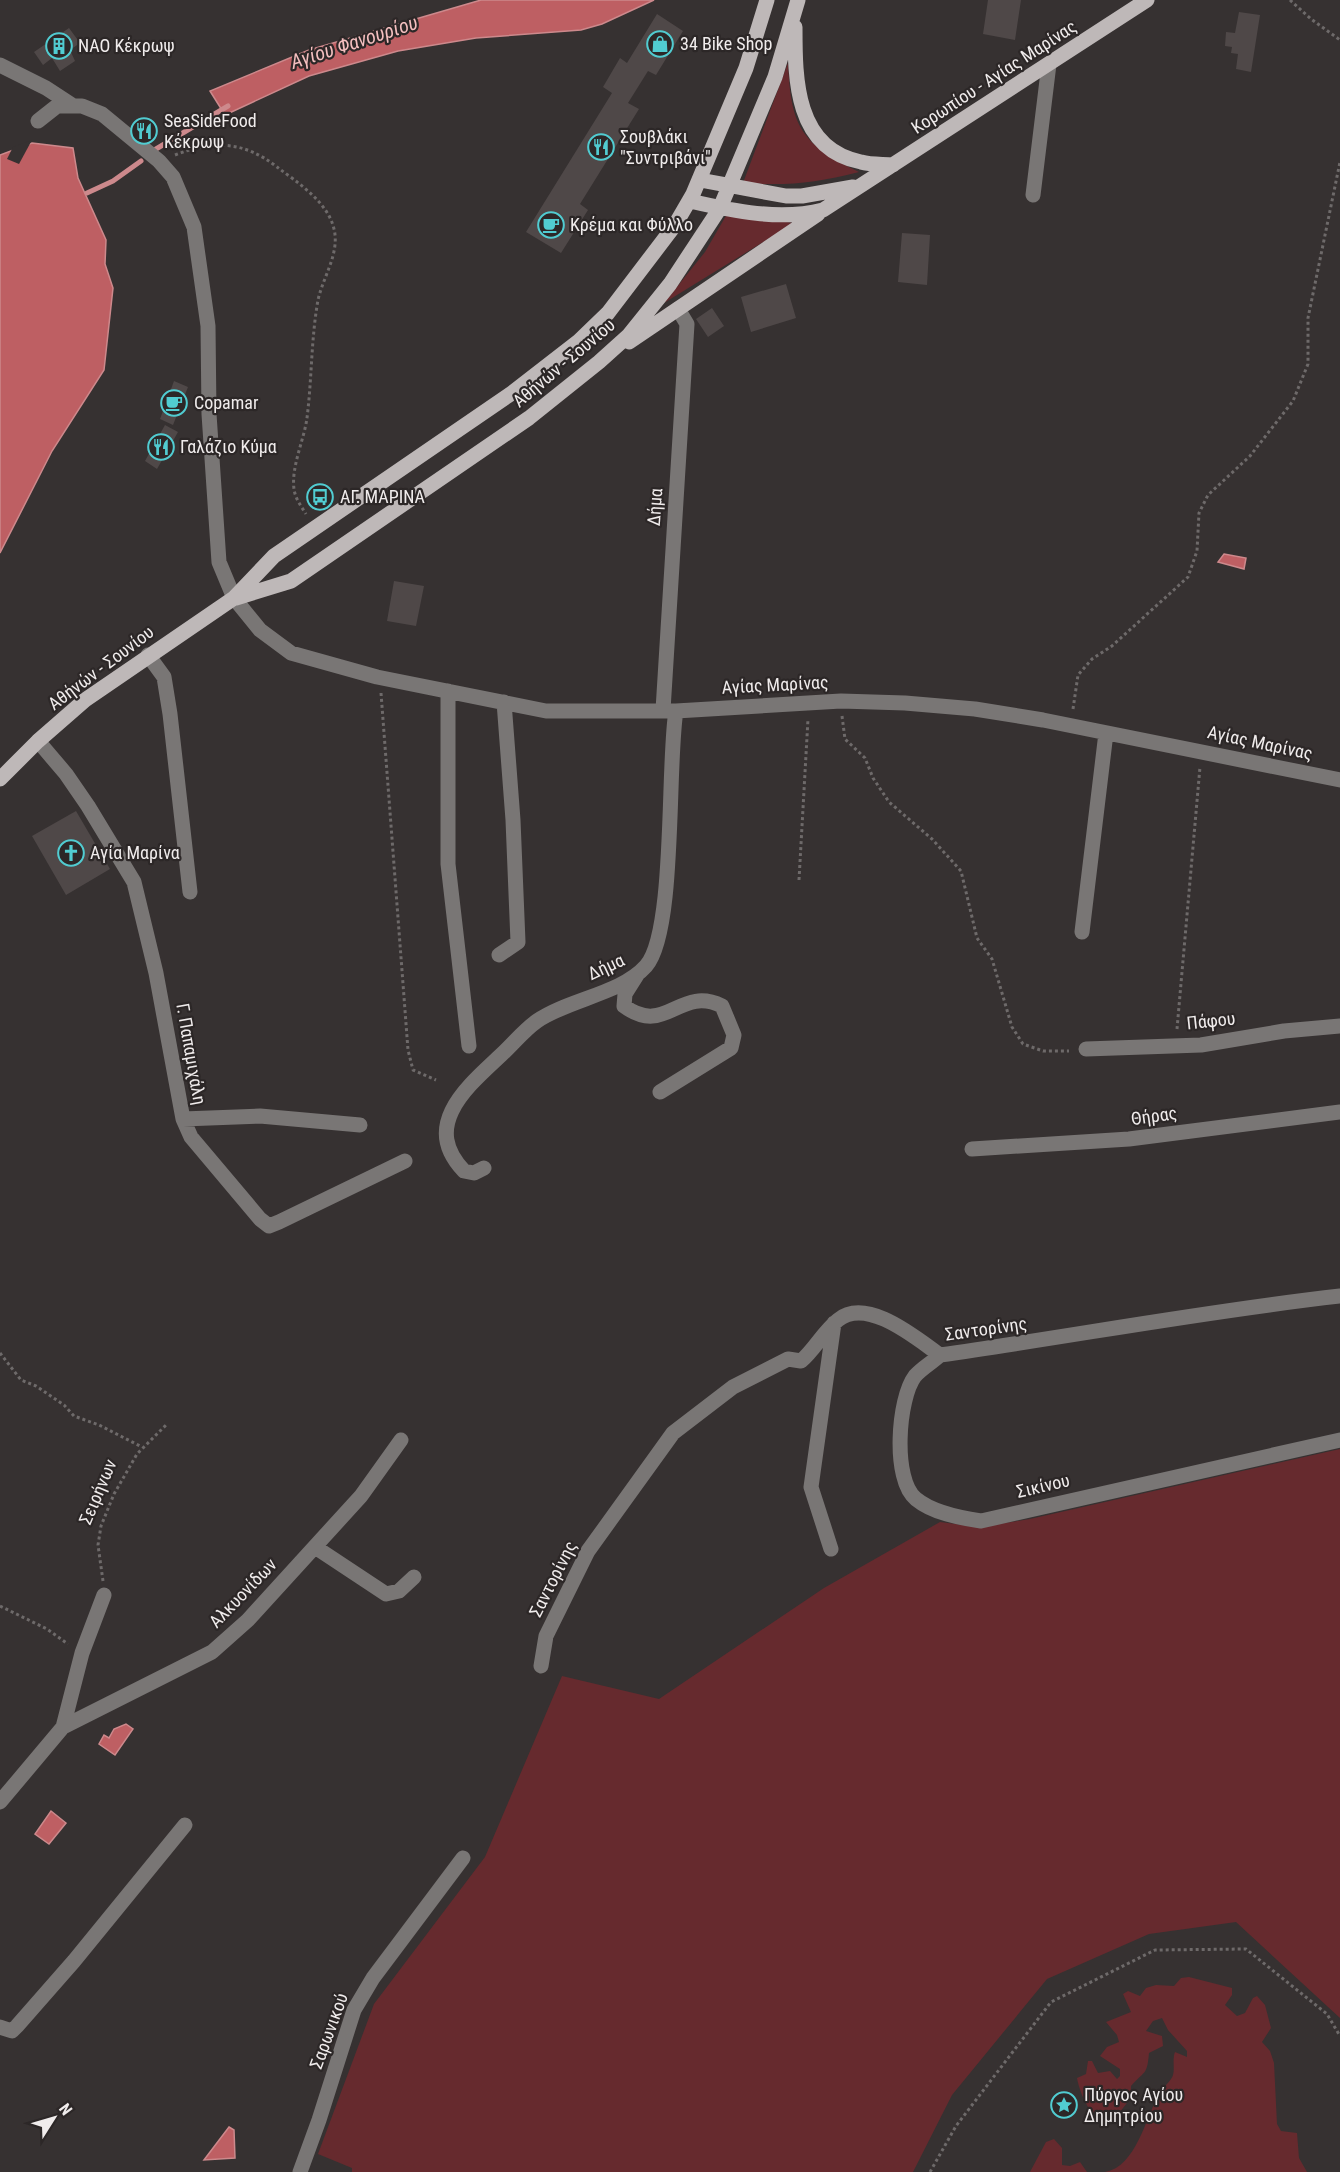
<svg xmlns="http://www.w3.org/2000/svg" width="1340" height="2172" font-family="'Roboto Condensed',sans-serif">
<rect width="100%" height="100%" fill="#363131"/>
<path fill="#662a2e" d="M788,63C791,128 801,143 859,172C815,183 788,186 743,183Z
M727,214L794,223L664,303L705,252Z
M1340,1449V2018L1236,1922L1149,1934L1047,1979L952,2095L913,2172H352V2168L318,2154L374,2004L485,1857L562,1676L659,1699L824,1588L940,1522L979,1527L1030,1519Z
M1189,1977L1232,1988V1995L1225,2005L1237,2016L1245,2013L1253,1998L1257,1996L1265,2005L1271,2028L1262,2042L1270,2051L1274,2063L1277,2124L1281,2131L1297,2133L1299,2158L1307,2172H1105C1136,2167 1146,2117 1159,2094C1162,2088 1172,2080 1173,2075C1175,2068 1172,2060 1175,2052L1187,2057V2051L1168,2030L1162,2018L1153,2021L1146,2031L1162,2036L1163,2046L1149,2053C1147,2076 1145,2070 1131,2086C1131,2096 1129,2101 1123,2108C1100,2140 1081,2100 1077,2078L1086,2074L1088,2061H1092L1098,2073L1110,2071L1117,2079L1120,2076V2069L1100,2056L1107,2047L1119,2042L1117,2035L1106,2022L1131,2012L1123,1994L1128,1991L1140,1996L1146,1988L1156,1985L1174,1986L1181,1978Z
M1054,2139L1062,2148V2165L1070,2166L1080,2162L1087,2172H1030L1046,2142Z"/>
<path fill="#be5f63" stroke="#cd898c" stroke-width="1.5" d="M481,0H654L602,24L581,30L476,38L398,51L309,76L225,115L210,91L309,50Z
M32,143L73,148L78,178L106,240L105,264L113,288L104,370L52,451L0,553V155Z
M1224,554L1246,558L1244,569L1218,562Z
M126,1724L133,1729L115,1755L99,1744L104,1735L109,1738L114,1729Z
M51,1811L66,1823L49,1844L35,1834Z
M229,2127L234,2130L235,2158L204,2160Z"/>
<path fill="#363131" d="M32,140L19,164L7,159L13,147Z"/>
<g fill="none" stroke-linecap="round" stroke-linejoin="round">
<path stroke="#cd898c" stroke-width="5" d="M156,149L228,106
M87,193L113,181L141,161"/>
</g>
<path fill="#4f4848" d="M988,0H1021L1015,40L983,34Z
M1239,12L1260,15L1251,72L1236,69L1238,54L1231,53L1232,47L1225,46L1226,32L1235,33Z
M657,14L683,31L656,75L648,71L628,103L639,109L580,204L588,210L561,253L526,232L612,93L603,87L620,58L627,63Z
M69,28L80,43L70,50L75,61L60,71L52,58L43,65L34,52Z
M139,120L155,136L150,142L133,126Z
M902,233L930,235L927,285L898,282Z
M786,284L796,318L751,332L741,297Z
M712,308L724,326L708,337L696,319Z
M174,381L188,387L173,425L160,419Z
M165,425L178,432L157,469L145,461Z
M394,581L424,586L416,626L387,621Z
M76,811L110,869L66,895L32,836Z"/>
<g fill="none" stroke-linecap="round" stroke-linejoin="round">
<path stroke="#6e6a6a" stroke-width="3" stroke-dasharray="3 3" stroke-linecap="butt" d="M1290,0L1311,19L1340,40
M175,155C213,140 244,141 277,167C297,182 328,202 334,229C340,253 323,277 318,300C311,339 312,378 307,418C304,440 291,467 294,489C295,498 301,506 306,514
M381,693L408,1050L413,1070L436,1080
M1073,709L1078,675L1092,659L1112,646L1188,577L1197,551L1199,513L1208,495L1250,456L1293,401L1308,364V318L1340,162
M842,716L845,739L865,758L873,778L889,802L932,839L961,871L977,938L992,959L1012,1027L1023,1044L1043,1051H1069
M799,880L808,719
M1177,1029L1200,767
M0,1353L21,1380L36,1386L64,1405L74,1416L99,1425L142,1447
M103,1581L98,1545L101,1526L114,1494L137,1454L167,1424
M0,1606L47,1629L68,1644
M930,2172L956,2126L1051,2002L1155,1950L1246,1949L1327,2014L1340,2036"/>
<path stroke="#797675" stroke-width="15" d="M0,65L46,88L72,105
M38,121L57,106H82L102,114L159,161L173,177L194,227L208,326L209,414L219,562L234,598L260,630L291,653L377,677L546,711H676L841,701L905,703L975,709L1043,720L1340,780
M1033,195L1049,64
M148,655L164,677L170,714L190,892
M448,691V864L469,1046
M663,710L687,324L678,309
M38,741L66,774L88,806L134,882L156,973L183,1119L191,1137L260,1219L269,1226L279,1222L405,1161
M1082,932L1106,733
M499,955L518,942L513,820L504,702
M637,975L625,994L624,1006C666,1037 679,985 722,1006L734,1035L731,1048L660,1092
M1086,1049L1201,1045L1284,1031L1340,1026
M183,1119L260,1116L360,1125
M972,1149L1129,1139L1340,1112
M484,1168L474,1173L464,1171C420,1125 468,1086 501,1055C513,1044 524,1030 537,1021C569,999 621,994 646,966C676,932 667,763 676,711
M940,1355C933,1362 922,1368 915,1376C898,1398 892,1480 916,1499C933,1513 960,1518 981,1521L1340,1440
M315,1547L386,1594L399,1591L414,1577
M831,1549L811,1487L834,1323
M541,1666L546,1636L588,1551L673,1433L733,1387L788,1359L801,1361C815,1349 823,1332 838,1320C867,1296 917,1339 940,1355C1074,1336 1206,1311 1340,1296
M63,1727L82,1653L104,1595
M0,1802L63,1727L212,1652L248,1620L361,1496L401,1440
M0,2027L12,2031L17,2026L74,1961L185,1825
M300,2172L319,2120L354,2010L373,1978L463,1858"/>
<path stroke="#beb8b8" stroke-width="15" d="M795,27C795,79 795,149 861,162C871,165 883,164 893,165
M700,180L786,196H802L853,187
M690,201C733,211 780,221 823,210L1147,0
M629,342L818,214
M236,598L291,581L529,418L599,362L629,335L670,284L720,208L775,77L798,0
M0,779L38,741L85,700L234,598L274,556L512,393L579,341L608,313L675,225L693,194L746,68L767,0"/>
</g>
<defs>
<g id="shop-ring" transform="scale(1.35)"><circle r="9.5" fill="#2c2727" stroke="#51ccd1" stroke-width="1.5"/><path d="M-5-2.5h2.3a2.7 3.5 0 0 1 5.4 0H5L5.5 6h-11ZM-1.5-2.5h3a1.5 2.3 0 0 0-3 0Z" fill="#51ccd1"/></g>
<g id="building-ring" transform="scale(1.35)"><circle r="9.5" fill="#2c2727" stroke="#51ccd1" stroke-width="1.5"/><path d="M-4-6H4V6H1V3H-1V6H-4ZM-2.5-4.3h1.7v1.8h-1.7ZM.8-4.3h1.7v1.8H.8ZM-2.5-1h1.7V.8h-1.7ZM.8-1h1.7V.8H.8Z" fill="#51ccd1"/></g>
<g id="restaurant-ring" transform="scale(1.35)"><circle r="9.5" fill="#2c2727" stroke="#51ccd1" stroke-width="1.5"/><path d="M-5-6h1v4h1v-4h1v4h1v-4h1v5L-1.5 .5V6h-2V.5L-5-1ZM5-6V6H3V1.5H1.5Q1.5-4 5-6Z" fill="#51ccd1"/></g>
<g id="cafe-ring" transform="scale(1.35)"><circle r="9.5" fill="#2c2727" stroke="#51ccd1" stroke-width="1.5"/><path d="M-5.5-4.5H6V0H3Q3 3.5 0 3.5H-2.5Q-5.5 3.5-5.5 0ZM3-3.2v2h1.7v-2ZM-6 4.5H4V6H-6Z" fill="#51ccd1"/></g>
<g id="bus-ring" transform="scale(1.35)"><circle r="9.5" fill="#2c2727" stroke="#51ccd1" stroke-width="1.5"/><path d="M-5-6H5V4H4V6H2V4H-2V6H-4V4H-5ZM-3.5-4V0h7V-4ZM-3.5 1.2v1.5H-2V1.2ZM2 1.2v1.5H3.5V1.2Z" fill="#51ccd1"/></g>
<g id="church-ring" transform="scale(1.35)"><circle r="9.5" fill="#2c2727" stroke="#51ccd1" stroke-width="1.5"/><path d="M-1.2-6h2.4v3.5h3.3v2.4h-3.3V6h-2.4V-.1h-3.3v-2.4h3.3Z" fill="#51ccd1"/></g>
<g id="sight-ring" transform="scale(1.35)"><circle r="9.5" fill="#2c2727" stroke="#51ccd1" stroke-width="1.5"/><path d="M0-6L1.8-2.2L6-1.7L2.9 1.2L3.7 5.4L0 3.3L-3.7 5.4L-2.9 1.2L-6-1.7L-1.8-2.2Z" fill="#51ccd1"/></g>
</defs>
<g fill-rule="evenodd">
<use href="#shop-ring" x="660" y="44"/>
<use href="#building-ring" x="59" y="46"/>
<use href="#restaurant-ring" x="144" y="131"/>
<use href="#restaurant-ring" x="601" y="147"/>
<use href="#cafe-ring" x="551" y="225"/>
<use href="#cafe-ring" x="174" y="403"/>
<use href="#restaurant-ring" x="161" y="447"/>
<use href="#bus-ring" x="320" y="497"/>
<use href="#church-ring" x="71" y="853"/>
<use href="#sight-ring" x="1064" y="2105"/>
</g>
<g text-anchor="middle" stroke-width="4.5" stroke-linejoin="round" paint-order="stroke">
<g font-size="18" fill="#f0ecec" stroke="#2c2727" text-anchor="start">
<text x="680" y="50">34 Bike Shop</text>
<text x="78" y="52">ΝΑΟ Κέκρωψ</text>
<text x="164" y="127">SeaSideFood<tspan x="164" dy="21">Κέκρωψ</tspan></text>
<text x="620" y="143">Σουβλάκι<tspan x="620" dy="21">"Συντριβάνι"</tspan></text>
<text x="570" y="231">Κρέμα και Φύλλο</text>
<text x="194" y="409">Copamar</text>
<text x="180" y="453">Γαλάζιο Κύμα</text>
<text x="340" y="503">ΑΓ. ΜΑΡΙΝΑ</text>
<text x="90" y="859">Αγία Μαρίνα</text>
<text x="1084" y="2101">Πύργος Αγίου<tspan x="1084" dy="21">Δημητρίου</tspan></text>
</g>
<g font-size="18" fill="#f0ecec" stroke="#2c2727">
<text transform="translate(994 77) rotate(-33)" y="6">Κορωπίου - Αγίας Μαρίνας</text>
<text transform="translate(564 363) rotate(-40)" y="6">Αθήνών - Σουνίου</text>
<text transform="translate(655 507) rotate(-86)" y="6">Δήμα</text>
<text transform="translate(101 668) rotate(-37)" y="6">Αθήνών - Σουνίου</text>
<text transform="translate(775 685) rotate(-3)" y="6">Αγίας Μαρίνας</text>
<text transform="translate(1260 743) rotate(12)" y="6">Αγίας Μαρίνας</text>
<text transform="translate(606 967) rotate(-25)" y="6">Δήμα</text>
<text transform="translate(1211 1021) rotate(-6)" y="6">Πάφου</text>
<text transform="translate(191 1054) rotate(80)" y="6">Γ. Παπαμιχάλη</text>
<text transform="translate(1154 1116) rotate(-8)" y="6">Θήρας</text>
<text transform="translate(986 1329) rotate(-8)" y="6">Σαντορίνης</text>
<text transform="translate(1043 1486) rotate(-13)" y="6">Σικίνου</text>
<text transform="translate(98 1492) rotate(-67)" y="6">Σειρήνων</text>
<text transform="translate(553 1579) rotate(-63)" y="6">Σαντορίνης</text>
<text transform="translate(243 1593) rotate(-46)" y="6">Αλκυονίδων</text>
<text transform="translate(329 2031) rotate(-70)" y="6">Σαρωνικού</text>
</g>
<g font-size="20" font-style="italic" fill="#f4bfbf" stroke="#2c2727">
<text transform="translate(354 42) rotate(-18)" y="7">Αγίου Φανουρίου</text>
</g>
</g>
<g transform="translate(54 2118) rotate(53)" stroke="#2c2727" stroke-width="4.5" paint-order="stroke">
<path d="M0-4.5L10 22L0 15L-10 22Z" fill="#f0ecec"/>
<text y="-9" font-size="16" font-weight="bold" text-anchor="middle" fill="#f0ecec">N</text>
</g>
</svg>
